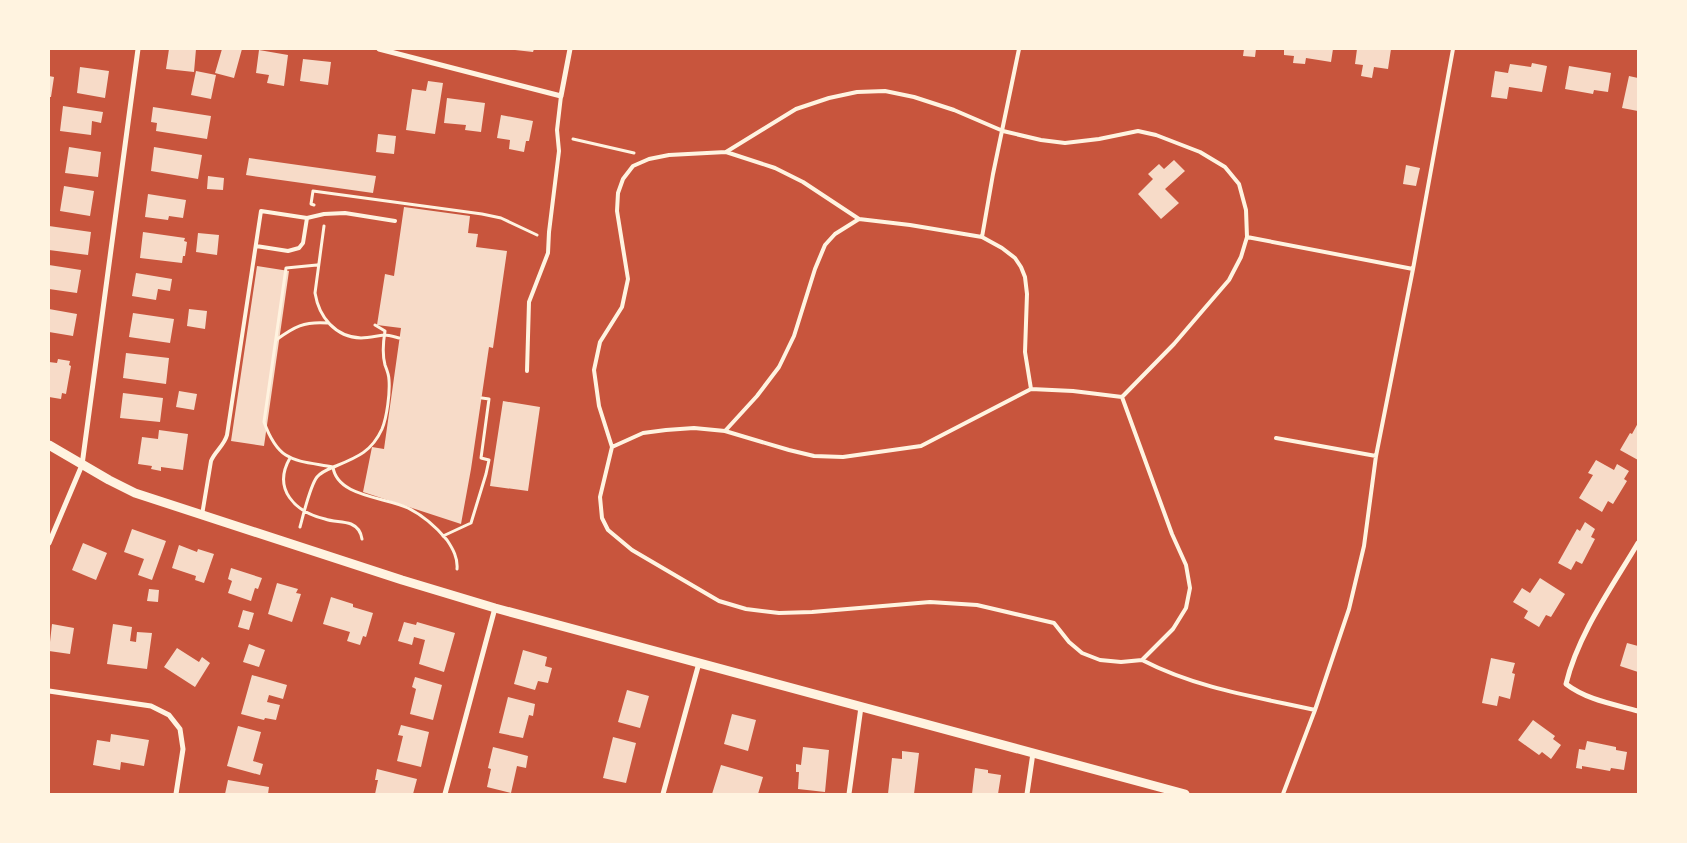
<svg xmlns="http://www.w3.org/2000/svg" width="1687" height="843" font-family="'Sofia Sans Condensed',sans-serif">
<rect width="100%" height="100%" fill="#c8553d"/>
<path fill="#f7dbc8" d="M169,49H196L194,72L166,69Z
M222,49H242L234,78L215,73Z
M515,49H534L533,52L515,50Z
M1244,49H1256L1255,57L1243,56Z
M1284,49H1333L1331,62L1306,58L1305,64L1293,63L1294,56L1284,55Z
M1357,49H1391L1388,69L1374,67L1372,78L1361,76L1363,65L1355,64Z
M259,50L288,55L284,86L267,83L269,75L256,73Z
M303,59L331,62L328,85L300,81Z
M1532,63L1547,66L1542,92L1509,87L1507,99L1491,97L1495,71L1508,73L1510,64L1531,67Z
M1569,66L1611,73L1608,92L1594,90L1593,94L1565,89Z
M80,67L109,71L105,98L77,93Z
M196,71L216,75L211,99L191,95Z
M49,76L54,77L51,97H49Z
M1629,76L1638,78V111L1622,108Z
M428,81L443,83L435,134L406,130L412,89L426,91Z
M447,98L485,103L481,132L465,130L466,125L444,123Z
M63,106L103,112L101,123L92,121L91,135L60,131Z
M153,107L211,116L207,139L156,131L157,123L151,122Z
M501,115L533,121L529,141H526L524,152L509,149L510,140L497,138Z
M378,134L396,136L394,154L376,152Z
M69,147L101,152L98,177L65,173Z
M154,147L202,155L198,179L151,171Z
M249,158L376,176L373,193L246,175Z
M1174,160L1185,171L1165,189L1179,203L1161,219L1138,194L1153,179L1148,174L1159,164L1164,169Z
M1406,165L1420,168L1416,186L1403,184Z
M208,176L224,178L223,190L207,189Z
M64,186L94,191L90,216L60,211Z
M148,194L186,200L183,218L169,216L168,220L145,217Z
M404,207L470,216L468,233L478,234L476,247L507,251L493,348L489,347L471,469L461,524L363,492L372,447L384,449L401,328L377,325L385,274L394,276Z
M49,226L91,232L88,255L49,250Z
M143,232L185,238L184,241L187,242L185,256H183L182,263L140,258Z
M198,233L219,235L217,255L196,252Z
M49,265L81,270L77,293L49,289Z
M257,266L289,271L264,446L231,441Z
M136,273L172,279L170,291L158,289L156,300L132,296Z
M49,309L77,314L73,336L49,332Z
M189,309L207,311L205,329L187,326Z
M133,313L174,319L170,343L129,337Z
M126,353L169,358L166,384L123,378Z
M58,359L70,361L69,365L71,366L66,394L62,393L61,399L49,397V362L57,363Z
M179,391L197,394L194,410L176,407Z
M123,393L163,398L160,422L120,418Z
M503,401L540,407L528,491L490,486Z
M1638,423V460L1620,450L1630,433L1632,434Z
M159,430L188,434L183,470L161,467V471L151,469L152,466L138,464L142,437L158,439Z
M1596,460L1614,470L1617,464L1629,471L1624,479L1627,481L1613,504L1608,501L1602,512L1579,498L1593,475L1588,473Z
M1585,522L1595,529L1591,537L1595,539L1582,564L1576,561L1571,570L1558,563L1577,529L1580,531Z
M132,529L166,541L152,580L138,575L144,559L124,552Z
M83,543L107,553L96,580L72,570Z
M179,545L197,552L198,549L214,554L204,583L195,580L196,576L172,568Z
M231,568L262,578L258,589L255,588L251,601L228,593L232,581L228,579Z
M1540,578L1565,594L1551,617L1546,615L1539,627L1524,618L1528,611L1513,602L1522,588L1530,593Z
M277,583L298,589L296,593L301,594L292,622L268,614Z
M149,589L159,590L158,602L147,601Z
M331,597L353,604V607L373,613L366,637L363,636L360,645L347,641L350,632L323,624Z
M243,610L254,613L249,630L238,627Z
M404,622L416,625L417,622L455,633L444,672L419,664L425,640L414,637L412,645L398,641Z
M52,624L74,628L70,654L49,651Z
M113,624L132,627L130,641L136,642L137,632L152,633L147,669L107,664Z
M1627,643L1638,646V672L1620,666Z
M249,644L265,650L259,667L243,662Z
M177,648L199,662L202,657L210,663L195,687L164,667Z
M523,650L547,657L545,666L552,668L548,683L538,681L535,690L514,684Z
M1491,658L1515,663L1512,673L1515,674L1510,699L1499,696L1497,706L1482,703Z
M252,675L287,685L283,699L269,695L267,702L280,705L276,720L265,718L264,720L241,714Z
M415,677L442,685L433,720L410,714L416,689L412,687Z
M627,690L649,696L640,728L618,722Z
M508,697L535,704L533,716L529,715L523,738L499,733Z
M732,714L756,720L748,751L724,744Z
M1533,720L1555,736L1553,739L1561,745L1551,759L1542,752L1539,755L1518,740Z
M401,725L429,732L421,767L397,761L403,736L398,735Z
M238,726L261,732L253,761L263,764L260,775L227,766Z
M111,734L149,740L144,766L121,762L120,770L93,765L97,740L110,742Z
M613,737L636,743L626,783L603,778Z
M1587,741L1616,747V750L1627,752L1624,770L1611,768L1610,771L1582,766V769L1576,768L1579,749L1585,750Z
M493,747L528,756L526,768L517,766L511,793L487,787L491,769L488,768Z
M803,747L829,750L825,792L798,789L799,772H796V764L801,765Z
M902,751L919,753L914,794H888L892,758L902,759Z
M721,765L763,777L758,794H712Z
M975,768L988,770V773L1001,775L998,794H972Z
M377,769L417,779L413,794H375L378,780H375Z
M228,780L269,787L268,794H225Z"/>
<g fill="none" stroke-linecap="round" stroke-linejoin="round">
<path stroke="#fff3e0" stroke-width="3" d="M573,139L634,153
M314,205L311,204L313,191L482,214L501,218L537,235
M324,226L315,293C319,317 335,337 361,338C369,338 376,336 384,335C389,335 395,337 399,338
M317,265L286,268L264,422C279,463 294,460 333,467C337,497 386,497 408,508C422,515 437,528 447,540C453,549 458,558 457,569
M276,340C294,327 304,321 328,323
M290,458C272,489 295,512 325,519C333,522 343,521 351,524C358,527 361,532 362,539
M300,527C303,516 310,486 317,477C322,471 329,469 336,466C358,457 372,451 382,429C387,417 390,393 389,380C389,375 387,370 385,365C382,354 383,343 385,331L375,325
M443,536L471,523L486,474L489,460L481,458L489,399L482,398"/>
<path stroke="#fff3e0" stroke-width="4" d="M726,152L796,109L829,98L857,92L885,91L914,97L954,110L1003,131L1041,140L1065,143L1099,139L1138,131L1156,135L1200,152L1225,167L1239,184L1246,210L1247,237L1241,257L1229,280L1204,309L1174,344L1122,397
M307,218L324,214L345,213L395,221
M982,237L993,174L1019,49
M1247,237L1413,269
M527,371L529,302L548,253L549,232L559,151L557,130L561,96
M1122,397L1172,534L1186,565L1190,588L1186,608L1173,629L1142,660C1196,688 1256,697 1315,710
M725,431L757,396L779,367L794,336L815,269L825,245L835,234L859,219
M1276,438L1376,456
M612,447L599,406L594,370L600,342L622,307L628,279L617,211L618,193L623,179L633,166L649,159L669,155L726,152L775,168L803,182L859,219L910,225L982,237L1002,248L1015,258L1021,267L1025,277L1027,294L1025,352L1031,389
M612,447L600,497L602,518L608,530L632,550L719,601L746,609L779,613L812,612L930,602L977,605L1054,623L1069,642L1082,653L1100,660L1121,662L1142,660
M612,447L643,433L666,430L694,428L725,431L789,450L814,456L843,457L921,446L1031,389L1073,391L1122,397
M202,515L211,461C215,451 224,446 227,435L261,211L307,218L303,243L299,248L288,251L256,246
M1283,794L1315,710L1349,609L1364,546L1376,456L1413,269L1453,49"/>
<path stroke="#fff3e0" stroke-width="5" d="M379,49L561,96L570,49
M49,543L82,465L138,49
M1638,543C1612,587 1578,634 1566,684C1587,700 1613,704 1638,711
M49,691L151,706L169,715L180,729L183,749L176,794
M445,794L495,608
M663,794L699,663
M849,794L861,707
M1027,794L1033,753"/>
<path stroke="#fff3e0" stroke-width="9" d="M49,445L109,480L135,493L402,580L495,608L1185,794"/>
</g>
<rect width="1687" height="843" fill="none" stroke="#fff3e0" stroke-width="100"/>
</svg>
